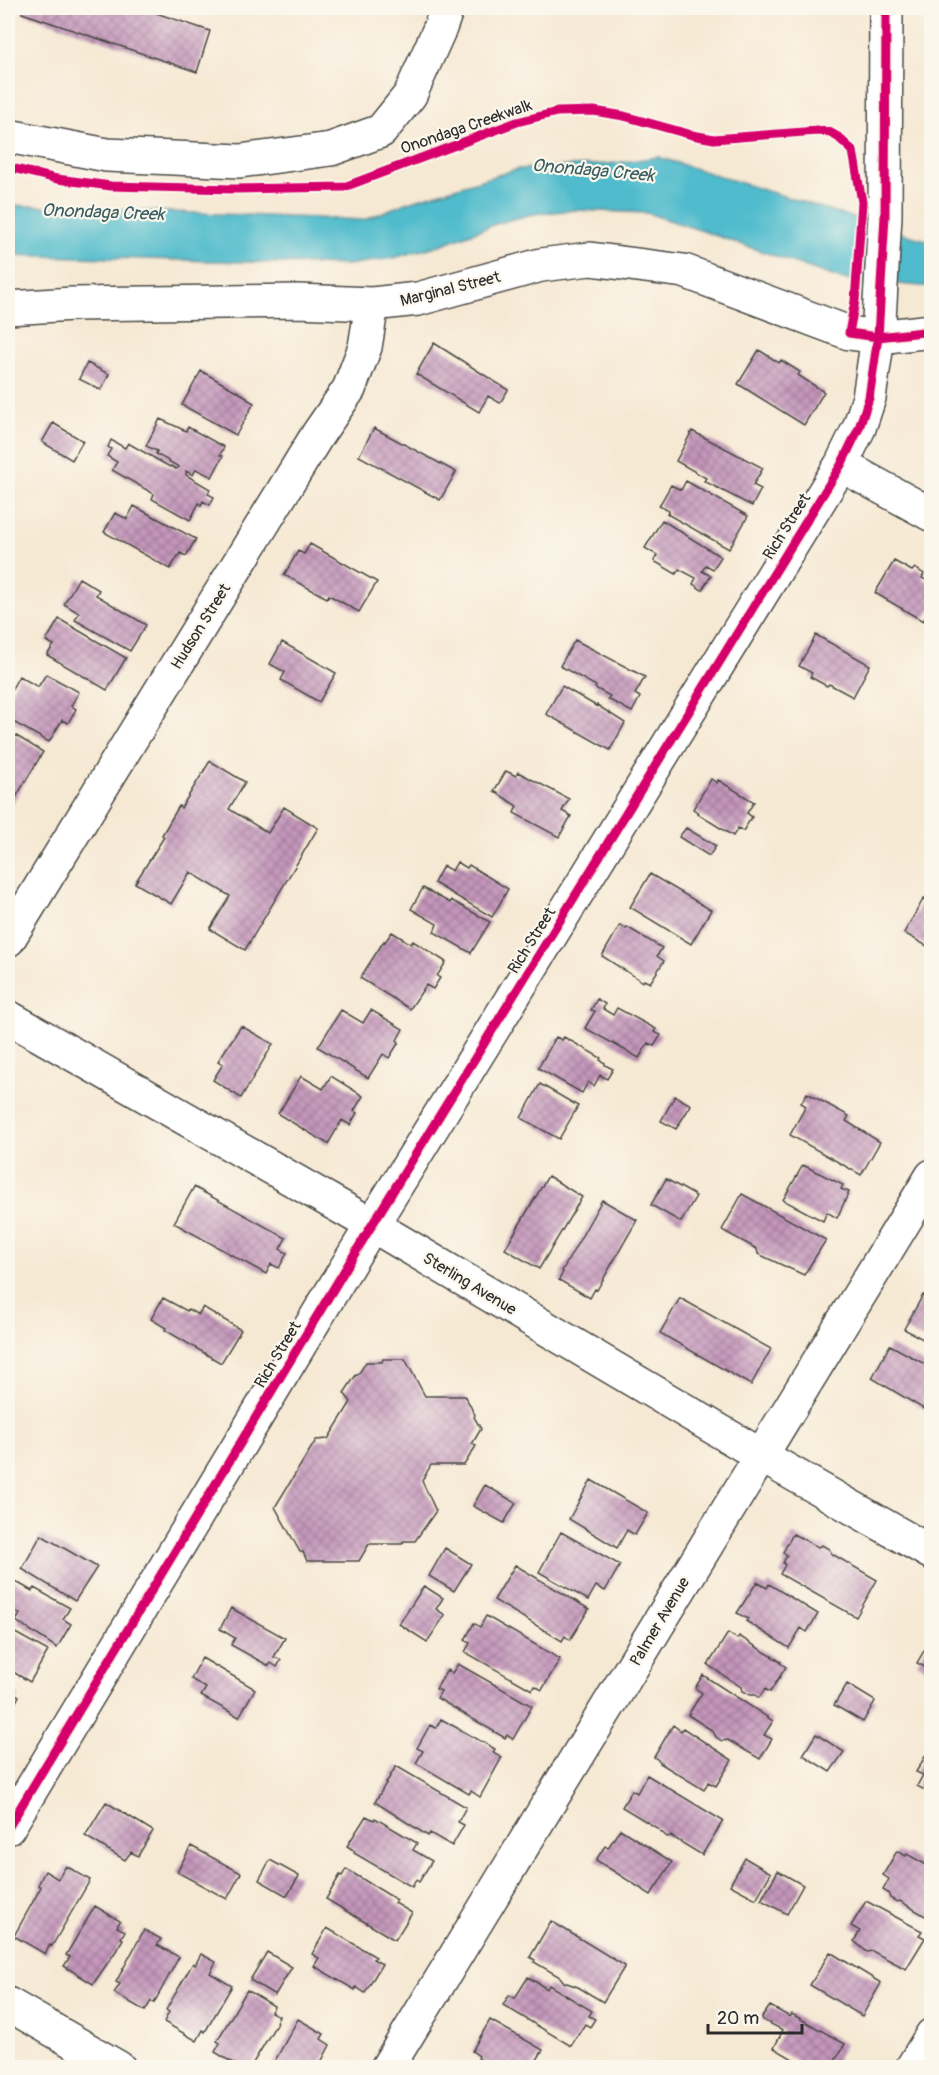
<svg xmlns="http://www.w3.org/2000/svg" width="939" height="2075" font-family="Pangolin,sans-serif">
<defs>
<pattern id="building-cross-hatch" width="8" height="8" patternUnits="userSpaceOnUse" patternTransform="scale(1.5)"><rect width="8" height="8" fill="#c496bb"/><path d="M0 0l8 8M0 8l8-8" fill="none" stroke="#9f7b98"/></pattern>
</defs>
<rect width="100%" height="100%" fill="#fbf7ec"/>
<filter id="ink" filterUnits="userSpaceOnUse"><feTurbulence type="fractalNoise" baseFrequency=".0167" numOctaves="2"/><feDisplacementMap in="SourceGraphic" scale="12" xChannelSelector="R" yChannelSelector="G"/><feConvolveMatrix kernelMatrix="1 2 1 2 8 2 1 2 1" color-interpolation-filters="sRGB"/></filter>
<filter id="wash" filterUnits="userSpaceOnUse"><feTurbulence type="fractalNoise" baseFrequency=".008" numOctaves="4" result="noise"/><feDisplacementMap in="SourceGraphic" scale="24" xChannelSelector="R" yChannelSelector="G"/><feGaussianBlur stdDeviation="1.35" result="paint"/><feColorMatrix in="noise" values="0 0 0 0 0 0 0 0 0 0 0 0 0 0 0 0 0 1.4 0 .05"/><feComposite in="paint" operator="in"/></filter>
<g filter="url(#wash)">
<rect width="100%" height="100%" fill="#f6e9d4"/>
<path fill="#50bbcc" stroke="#3e737c" stroke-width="1.5" d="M658,157L931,242L932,287L841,279L706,232L647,213L575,210L532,214L495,224L440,245L393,258L347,265L8,255V205L364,220L408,202L518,169L608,164Z"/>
<g id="blocks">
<path fill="url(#building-cross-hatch)" d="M24,8H141L210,31L197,72L22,13Z
M434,343L508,390L500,403L488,396L479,412L416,374Z
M759,350L779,363L781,360L800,372L798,375L824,392L804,425L738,384Z
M87,363L109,374L101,390L79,379Z
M201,371L247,397V399L254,403L236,435L182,405Z
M160,419L186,431L188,427L224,447L220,455L223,456L212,477L196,469L193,475L186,471V475L210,489L208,494L214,497L210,505L203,501L201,505L199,503L190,520L152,499L154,494L112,470L117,462L107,456L111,449L108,447L111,440L125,448L128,443L170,467L171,466L176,469L179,467L156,454L157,451L146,446Z
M53,423L83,441L72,460L42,442Z
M374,428L456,472L440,500L359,456Z
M692,431L763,468L753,485L761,489L752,506L704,481L706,478L676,461Z
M686,481L748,516L729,549L667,514L669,511L659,506L671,485L681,490Z
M134,506L196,539L186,556L180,553L170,569L104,532L115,513L127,519Z
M662,520L721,557L713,569L706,565L702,571L711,576L702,590L693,584L696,578L679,569L676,574L654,561L657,555L645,548Z
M310,544L377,582L359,612L329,595L327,598L284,575L298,551L304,554Z
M894,561L912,571L915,568L924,574L922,578L932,583V608L923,621L875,593Z
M79,578L99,590L96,595L146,625L130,651L75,620L79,613L64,604Z
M59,619L126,658L107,690L47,655L54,645L46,641Z
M816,635L870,665L853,697L829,684L827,686L810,677L812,673L799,666Z
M575,640L645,677L635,694L640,697L632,712L608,699L610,696L595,688L596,686L560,666Z
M282,642L336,673L319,702L281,680L285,672L270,664Z
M46,674L79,692L71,706L76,709L68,723L62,720L49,742L8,719V696L19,676L38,687Z
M562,686L596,706L597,705L625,723L610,750L546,714Z
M10,732L43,752L12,804L8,801V736Z
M210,761L245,782L229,809L268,833L284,807L318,828L245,950L210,929L230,896L190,872L171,904L135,883L164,837L162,835L179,806L181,808Z
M506,771L516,776L518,772L569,799L562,811L571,816L559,837L514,813L517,806L494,791Z
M711,779L717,783L718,780L754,802L747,813L752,817L743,831L738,828L733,836L698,814L699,813L693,809Z
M686,828L716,846L709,856L679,837Z
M457,862L467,868L469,865L508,889L492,917L434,883L443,866L452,871Z
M650,874L711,910L691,944L630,907Z
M423,888L450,903L451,900L490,922L471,953L434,932L437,924L411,909Z
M924,898L932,902V949L904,933Z
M620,925L626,929L627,927L662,948L657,956L664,961L650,983L644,980L643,982L602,956Z
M392,932L411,944L413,941L446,962L437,976L440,978L433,989L426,985L410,1009L360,978L384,941L385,942Z
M597,999L605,1004L603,1009L613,1015L617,1008L656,1029L654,1032L661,1035L654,1046L648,1043L639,1058L585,1028L595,1011L591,1010Z
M341,1010L363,1023L371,1010L403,1029L397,1040L399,1042L389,1058L383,1054L368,1078L318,1047Z
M241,1026L273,1044L241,1098L213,1080L223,1064L218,1061Z
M556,1037L562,1040L564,1037L601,1058L600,1060L605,1063V1065L613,1069L607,1079L600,1075L594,1086L588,1082L582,1093L538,1068Z
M301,1076L323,1089L331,1076L363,1096L354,1111L357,1113L350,1125L342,1120L328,1144L278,1114Z
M540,1084L578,1106L559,1139L521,1118Z
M807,1093L849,1116L846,1121L880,1142L861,1175L790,1135L806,1106L801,1103Z
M675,1096L691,1105L676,1129L661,1121Z
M803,1165L843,1185L841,1189L849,1192L837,1218L827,1212L823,1221L783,1200Z
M548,1176L582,1197L539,1269L505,1249Z
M666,1179L696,1196L681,1222L651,1205Z
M194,1187L286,1238L280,1249L287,1253L279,1268L271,1264L266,1274L174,1223Z
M742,1194L826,1240L804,1275L758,1254L757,1249L722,1230Z
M602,1200L637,1220L597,1290L595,1289L590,1298L559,1280L563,1272L562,1271Z
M923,1295L932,1300V1344L904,1329Z
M163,1298L187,1311L188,1309L198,1315L203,1307L241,1330L221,1363L165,1330L166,1328L151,1319Z
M680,1298L771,1349L751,1385L660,1333Z
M890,1345L932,1368V1414L872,1378Z
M383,1359H405L425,1396H465L475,1415L474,1417L481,1429L472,1444L476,1446L464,1465H431L422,1481L436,1511L415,1541H404L402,1544H369L359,1561H307L303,1552H300L275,1507L316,1440L328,1439L351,1402L344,1393L356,1375H358L366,1362H382Z
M591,1480L648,1513L635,1535L627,1530L617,1548L569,1519Z
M485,1485L516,1503L504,1523L473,1506Z
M561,1532L620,1565L605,1591L596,1586L588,1600L539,1572Z
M793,1534L818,1547L822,1545L829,1549L832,1554L877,1580L856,1617L780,1574L785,1565L783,1563L787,1555L783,1552Z
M41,1535L97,1567L75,1601L22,1569Z
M445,1548L471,1564L454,1591L429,1576Z
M515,1565L589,1609L570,1640L565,1636L562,1641L494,1600Z
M11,1579L32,1591L34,1588L70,1608L63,1619L71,1624L57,1648L16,1621L20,1614L8,1607V1584Z
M757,1582L767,1588L769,1584L818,1614L807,1632L801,1628L789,1648L746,1621L748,1619L737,1613Z
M424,1586L443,1598L436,1609L445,1615L427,1642L399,1624Z
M231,1608L285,1638L274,1657L281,1660L277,1667L271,1663L269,1666L231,1645L235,1638L220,1629Z
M486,1616L560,1659L542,1690L535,1686L532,1690L465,1652L470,1643L465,1640L474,1623L480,1627Z
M8,1629L48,1651L30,1682L8,1669Z
M728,1633L737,1639L739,1636L781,1662L780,1663L786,1667L770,1692L765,1689L759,1698L755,1695H750L742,1691L741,1687L708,1665Z
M932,1637V1671L917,1663Z
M202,1658L255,1689L239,1717L201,1696L206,1688L191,1679Z
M458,1664L532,1706L513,1739L507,1735L505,1738L437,1698L441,1691L436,1689L447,1670L452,1673Z
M703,1675L773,1721L764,1735L772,1739L760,1759L728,1740L722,1741L716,1737L713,1731L688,1715L702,1693L695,1688Z
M8,1683L12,1686L10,1691L19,1696L8,1717Z
M847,1684L875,1701L863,1722L834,1705Z
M441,1719L495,1749L493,1752L502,1757L480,1797L471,1791L469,1794L416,1763L423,1751L417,1748L430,1725L436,1728Z
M673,1725L681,1731L683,1728L732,1760L716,1786L708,1782L704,1790L660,1763L661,1762L654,1757Z
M816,1734L844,1752L830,1772L803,1755Z
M926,1755L932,1758V1794L917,1786L923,1775L916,1772Z
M396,1766L466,1807L458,1822L464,1825L452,1846L430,1833L428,1836L375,1802Z
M647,1775L723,1821L702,1855L671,1836L667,1837L657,1828L622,1807L632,1790L637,1793Z
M106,1802L153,1831L138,1856L131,1852L125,1860L85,1836Z
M366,1816L374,1820L375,1818L417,1843L413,1850L432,1861L419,1882L416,1880L412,1887L354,1853L355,1851L347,1846Z
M620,1829L672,1862L651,1895L596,1860L605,1846L608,1848Z
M191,1846L241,1873L227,1899L177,1872Z
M897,1851L906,1856L907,1854L932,1868V1916L929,1915L927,1917L900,1901L897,1902L890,1898L888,1893L883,1890L889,1879L883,1875Z
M745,1858L771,1873L756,1899L730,1885Z
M270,1860L299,1876L287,1896L259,1880Z
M66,1866L90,1880L52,1946L50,1945L45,1954L14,1936L41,1887L38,1885L45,1871L58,1879Z
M346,1869L397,1900L395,1903L412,1913L395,1940L326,1899L340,1875L342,1876Z
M778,1871L803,1885L787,1914L761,1900Z
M866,1901L922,1931L919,1935L925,1938L906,1969L872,1951L867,1952L854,1941L860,1931L851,1926Z
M95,1906L120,1921L117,1927L125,1931L121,1938L123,1939L116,1951L93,1984L64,1966L70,1957L66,1955Z
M551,1921L625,1966L603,2002L578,1987L564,1982L560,1977L534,1962L535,1960L530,1957Z
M327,1928L376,1957L373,1959L382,1964L365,1993L356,1987L355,1990L314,1966L319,1958L312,1954Z
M144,1930L161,1939L157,1945L179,1957L154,2003L151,2001L145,2011L114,1993L120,1984L116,1982Z
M267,1952L292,1967L275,1995L250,1980Z
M830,1952L881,1983L862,2016L810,1985Z
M201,1954L216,1962L210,1973L232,1986L205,2032L203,2030L197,2041L164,2022L169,2012L166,2010L193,1963L195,1965Z
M528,1977L547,1989L549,1985L592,2011L589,2016L595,2019L590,2027L585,2024L571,2046L503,2005L509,1995L515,1998Z
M247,1990L274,2006L271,2012L279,2016L276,2022L277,2023L250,2068H241L215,2052L220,2043L217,2041Z
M770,2006L790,2017L792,2014L845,2044L831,2068H808L774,2048L783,2030L763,2020L762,2017Z
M298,2019L324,2034L321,2039L330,2045L318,2068H271Z
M490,2020L543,2050L532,2068H495L478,2058L479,2056L472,2051Z"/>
</g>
</g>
<g filter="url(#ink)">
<use href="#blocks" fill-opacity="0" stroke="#494844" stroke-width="1.5"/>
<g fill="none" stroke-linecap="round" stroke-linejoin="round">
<g stroke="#494844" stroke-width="36">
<path id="street" d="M8,136L107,155L240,161L331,149L381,131L410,95L440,28L447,8
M8,308L73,304L298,301L372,304L418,299L541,265L590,259L684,271L849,333L878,337L932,331
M841,465L932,515
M8,940L318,434L349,389L365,347L372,304
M8,1017L372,1225L760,1455L932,1553
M8,1828L372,1225L841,465L859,428L869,398L878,337L885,216L886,8
M8,2004L119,2068
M387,2068L932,1176
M912,2068L932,2035"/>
</g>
<use href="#street" stroke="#fff" stroke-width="33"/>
<g stroke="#fbf7ec" stroke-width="13">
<path id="cycleway" d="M8,167L57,179L111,186L234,189L344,187L517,122L557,112L594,111L624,116L692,135L714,139L817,131L829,132L838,137L853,151L862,202L855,301L849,333L878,337L932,331
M8,1828L372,1225L841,465L859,428L869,398L878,337L885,216L886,8"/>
</g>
<use href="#cycleway" stroke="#d6006c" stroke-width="9"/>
</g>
</g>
<g text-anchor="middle" stroke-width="4.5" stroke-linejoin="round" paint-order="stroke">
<g font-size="16" fill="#2b2b2b" stroke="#fbf7ec">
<text transform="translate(466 126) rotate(-19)" y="6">Onondaga Creekwalk</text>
<text transform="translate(450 288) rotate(-14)" y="6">Marginal Street</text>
<text transform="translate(786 526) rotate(-58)" y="6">Rich Street</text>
<text transform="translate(200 626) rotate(-58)" y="6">Hudson Street</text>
<text transform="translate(531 940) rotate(-58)" y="6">Rich Street</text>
<text transform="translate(470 1283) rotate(31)" y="6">Sterling Avenue</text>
<text transform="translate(277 1354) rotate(-59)" y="6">Rich Street</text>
<text transform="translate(659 1621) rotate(-59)" y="6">Palmer Avenue</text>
</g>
<g font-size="18" font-style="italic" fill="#385d63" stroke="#fbf7ec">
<text transform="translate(593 170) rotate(5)" y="6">Onondaga Creek</text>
<text transform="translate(103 212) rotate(2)" y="6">Onondaga Creek</text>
</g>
</g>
<rect width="939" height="2075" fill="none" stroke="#fbf7ec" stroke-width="30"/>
<path d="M708 2024v9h94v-9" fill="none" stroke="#2b2b2b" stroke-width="3"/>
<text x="717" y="2024" font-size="18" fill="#2b2b2b" stroke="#fbf7ec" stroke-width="4.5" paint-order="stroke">20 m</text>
</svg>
